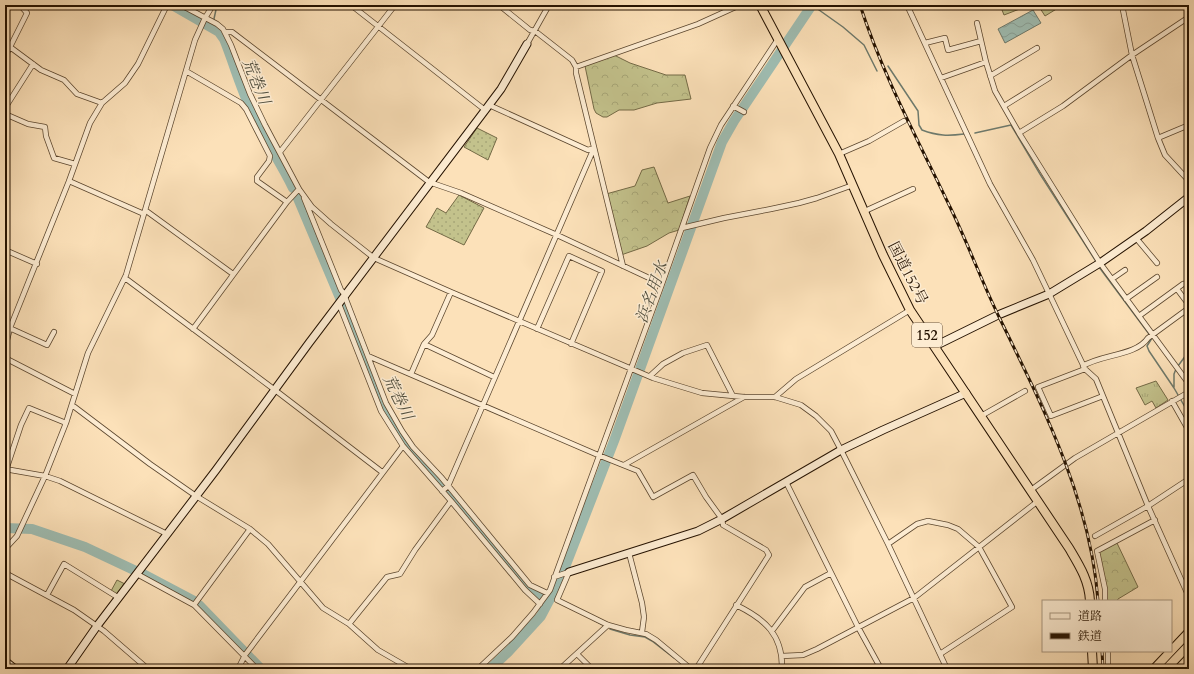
<svg xmlns="http://www.w3.org/2000/svg" width="1194" height="674" font-family="Cardo,'Noto Serif JP',serif">
<defs>
<pattern id="grass-dots" width="8" height="8" patternUnits="userSpaceOnUse"><rect width="8" height="8" fill="#c3c28c"/><path d="M2 2h.1M6 6h.1" fill="none" stroke="#a7a677" stroke-width="1.8" stroke-linecap="round"/></pattern>
<pattern id="forest-crowns" width="20" height="18" patternUnits="userSpaceOnUse"><rect width="20" height="18" fill="#c3c28c"/><path d="M2 6a3 3 0 1 1 6 0M12 15a3 3 0 1 1 6 0" fill="none" stroke="#a7a677"/></pattern>
<pattern id="park-tufts" width="24" height="20" patternUnits="userSpaceOnUse"><rect width="24" height="20" fill="#c3c28c"/><path d="M3 7l-1-3M5 7V3M7 7l1-3M15 17l-1-3M17 17v-4M19 17l1-3" fill="none" stroke="#a7a677"/></pattern>
<pattern id="water-waves" width="16" height="10" patternUnits="userSpaceOnUse"><rect width="16" height="10" fill="#9fbdb2"/><path d="M0 5q4-4 8 0t8 0" fill="none" stroke="#89a197"/></pattern>
</defs>
<rect width="100%" height="100%" fill="#fce1b9"/>
<filter id="stains"><feTurbulence type="fractalNoise" baseFrequency=".005" numOctaves="4"/><feColorMatrix values="0 0 0 0 .2 0 0 0 0 .09 0 0 0 0 .02 0 0 0 .5 -.17"/></filter>
<radialGradient id="worn" r=".72"><stop offset=".6" stop-color="#630" stop-opacity="0"/><stop offset="1" stop-color="#630" stop-opacity=".3"/></radialGradient>
<path fill="url(#grass-dots)" stroke="#746a46" d="M477,128L497,138L488,160L464,147Z
M459,195L484,208L464,245L426,227L437,208L446,213Z"/>
<path fill="url(#forest-crowns)" stroke="#746a46" d="M614,55L630,63L666,75H685L691,99L657,103L634,110H619L607,117H603L596,113L594,109L585,66Z
M654,167L668,203L690,196L679,230L669,233L647,246L621,255L606,194L635,186L642,170Z
M1116,541L1138,587L1118,599L1117,601H1105L1098,551Z"/>
<path fill="url(#park-tufts)" stroke="#746a46" d="M1156,381L1168,400L1156,408L1152,401L1145,405L1136,388Z
M117,580L125,584L117,595L111,591Z"/>
<path fill="#c3c28c" stroke="#746a46" d="M1000,5H1030L1004,15Z
M1038,5H1063L1045,16Z"/>
<path fill="url(#water-waves)" stroke="#6e796b" d="M1033,10L1041,23L1005,43L998,29Z"/>
<g fill="none" stroke-linecap="round" stroke-linejoin="round">
<path stroke="#6e796b" stroke-width="1.5" d="M812,5L843,27L864,45L877,71
M212,28L217,5
M888,66L918,111L919,125L922,130C938,136 948,136 964,134
M975,133L1011,125L1040,174L1097,263
M1099,267L1152,338L1147,346L1149,351L1174,388L1189,414
M1178,366L1189,351
M1174,387V374L1176,369
M551,598L557,601
M594,620L603,625
M610,629L630,635L645,637L652,641L674,658"/>
<path stroke="#9fbdb2" stroke-width="10" d="M172,5L219,32L224,39C236,69 244,100 260,129C271,149 283,167 293,188
M297,196L343,305L376,389L391,421L413,451L505,560L527,589L540,598
M5,528L32,529L85,547L136,571
M141,573L194,601
M199,605L261,669
M490,669L508,652L541,616L560,580L614,441L722,142L734,121L812,5"/>
<g stroke="#5b462e" stroke-width="6">
<path id="street" d="M20,5L27,13L10,47L41,70L64,80L77,94L102,103
M181,5L217,24L223,29L231,45L250,94L265,125L299,189L312,207L331,224L374,258L451,292L653,378L702,393L744,397H775L801,405L816,416L831,431L841,450L888,544L947,669
M351,5L485,110
M499,5L530,30L535,31L572,60L576,67V73L623,266
M907,5L990,184L1033,260L1085,369L1096,379L1148,506L1189,597
M1122,5L1132,55L1158,138L1165,155L1189,181
M977,23L986,62L995,91L1019,133L1100,263L1189,384
M225,32H232L429,182L461,193L557,235L662,284
M925,43L945,38L948,50L981,41
M527,44L549,5
M5,56L10,47
M576,67L698,24L740,5
M186,71L241,103L246,109L270,156L269,161L257,177V181L287,202
M990,76L1037,48
M941,78L986,62
M733,106L744,112
M1004,106L1049,78
M5,108L33,64
M5,114L28,124L45,127L46,136L54,158L75,164
M1019,133L1063,106L1132,55L1189,17
M1158,138L1189,125
M280,152L395,5
M839,154L869,141L904,121
M69,181L144,214
M304,198L341,290L346,296
M145,210L233,274
M865,211L913,189
M682,228L724,218L771,209L799,203L817,198L853,185
M1136,238L1157,263
M5,250L37,264
M125,278L275,390L382,472
M1112,279L1125,270
M1177,289L1189,305
M345,297L386,403L402,431L413,447L441,477L530,585L547,593
M1126,299L1157,277
M339,304L381,411L403,446L451,501L525,590L540,604
M1139,316L1183,284
M5,326L47,345L54,332
M193,329L287,202L299,189
M537,329L569,256L602,271L571,344
M424,344L494,377
M5,348L10,328L69,181L90,123L102,103L125,83L138,64L167,5
M368,356L598,455L638,471L653,497L693,475L706,497L722,519L723,525L766,550L769,555L696,669
M5,358L75,394
M1083,366C1102,354 1136,356 1148,338L1189,308
M1085,369L1038,387L1051,416L1103,396
M411,374L424,344L432,335L451,292
M650,376L663,364L683,353L707,345L733,396
M775,397L796,379L910,310
M1172,401L1189,431
M72,405L150,464L196,496L250,529L268,544L323,608L349,624L378,650L411,669
M981,416L1025,391
M624,465L744,397
M5,469L45,476L60,481L167,534
M6,470L21,425L29,408L66,423
M786,482L858,627L881,669
M1031,490L1075,458L1189,392
M442,491L448,486L594,148L588,150L489,105
M1095,536L1148,506L1189,479
M888,544L917,524L928,521L948,525L958,529L979,547L1012,607L940,654
M5,549L17,536L45,476L66,423L88,353L126,275L195,40L205,18L213,5
M629,553L642,603L644,617L642,632
M569,572L557,600L608,625L626,630L646,634L656,640L691,669
M5,573L74,610L104,631L148,669
M137,574L194,605L257,669
M554,577L569,572
M47,595L64,564L119,598
M1105,601V589L1097,551L1155,520
M194,605L250,529
M736,605C765,619 783,635 782,669
M349,624L387,577L400,574L415,550L451,501
M772,631L805,587L831,573
M1108,651V669
M577,654L592,669
M782,656L803,655L817,649L914,598L1038,501
M238,669L245,655L403,446
M478,669L512,637L533,613L550,590L662,284L710,148L721,125L778,39
M560,669L608,625"/>
</g>
<g stroke="#251200" stroke-width="9">
<path id="secondary" d="M935,346L998,315L1049,294L1100,263L1146,231L1189,197
M569,572L698,531L722,519L841,450L883,430L966,393
M5,661L15,669
M67,669L97,626L216,470L309,343L489,105L501,89L527,44"/>
</g>
<g stroke="#251200" stroke-width="10">
<path id="highway" d="M760,5L839,154L883,255L910,310L1069,548C1079,565 1089,580 1090,601
M1092,651L1093,669
M1154,669L1189,632
M1166,669L1189,645"/>
</g>
<use href="#street" stroke="#fdecd2" stroke-width="4.5"/>
<use href="#secondary" stroke="#fdecd2" stroke-width="7"/>
<use href="#highway" stroke="#fce1b9" stroke-width="8"/>
<g stroke="#251200" stroke-width="3">
<path id="rail" d="M860,5C883,76 919,142 951,209C969,246 983,285 1001,321C1044,409 1091,502 1098,601
M1102,651L1103,669"/>
</g>
<use href="#rail" stroke="#fdecd2" stroke-width="1.5" stroke-dasharray="4.5" stroke-linecap="butt"/>
</g>
<g text-anchor="middle" stroke-width="3" stroke-linejoin="round" paint-order="stroke">
<rect fill="#fdecd2" stroke="#66533f" stroke-width="1" x="912" y="323" width="30" height="24" rx="3"/>
<g font-size="14" font-weight="bold" fill="#251200">
<text x="927" y="340">152</text>
</g>
<g font-size="15" fill="#251200" stroke="#fdecd2">
<text transform="translate(908 273) rotate(63)" y="5">国道152号</text>
</g>
<g font-size="16" font-style="italic" fill="#504e3e" stroke="#fdecd2">
<text transform="translate(257 81) rotate(68)" y="6">荒巻川</text>
<text transform="translate(651 292) rotate(-70)" y="6">浜名用水</text>
<text transform="translate(399 397) rotate(64)" y="6">荒巻川</text>
</g>
</g>
<rect width="1194" height="674" fill="none" stroke="#fce1b9" stroke-width="20"/>
<rect x="6" y="6" width="1182" height="662" fill="none" stroke="#251200" stroke-width="2"/>
<rect x="10" y="10" width="1174" height="654" fill="none" stroke="#251200"/>
<rect x="1042" y="600" width="130" height="52" fill="#fdecd2" stroke="#a7957e"/>
<rect x="1050" y="613" width="20" height="6" fill="#fdecd2" stroke="#a7957e"/>
<text x="1078" y="620" font-size="12" fill="#251200">道路</text>
<rect x="1050" y="633" width="20" height="6" fill="#251200" stroke="#a7957e"/>
<text x="1078" y="640" font-size="12" fill="#251200">鉄道</text>
<rect width="100%" height="100%" filter="url(#stains)"/>
<rect width="100%" height="100%" fill="url(#worn)"/>
</svg>
